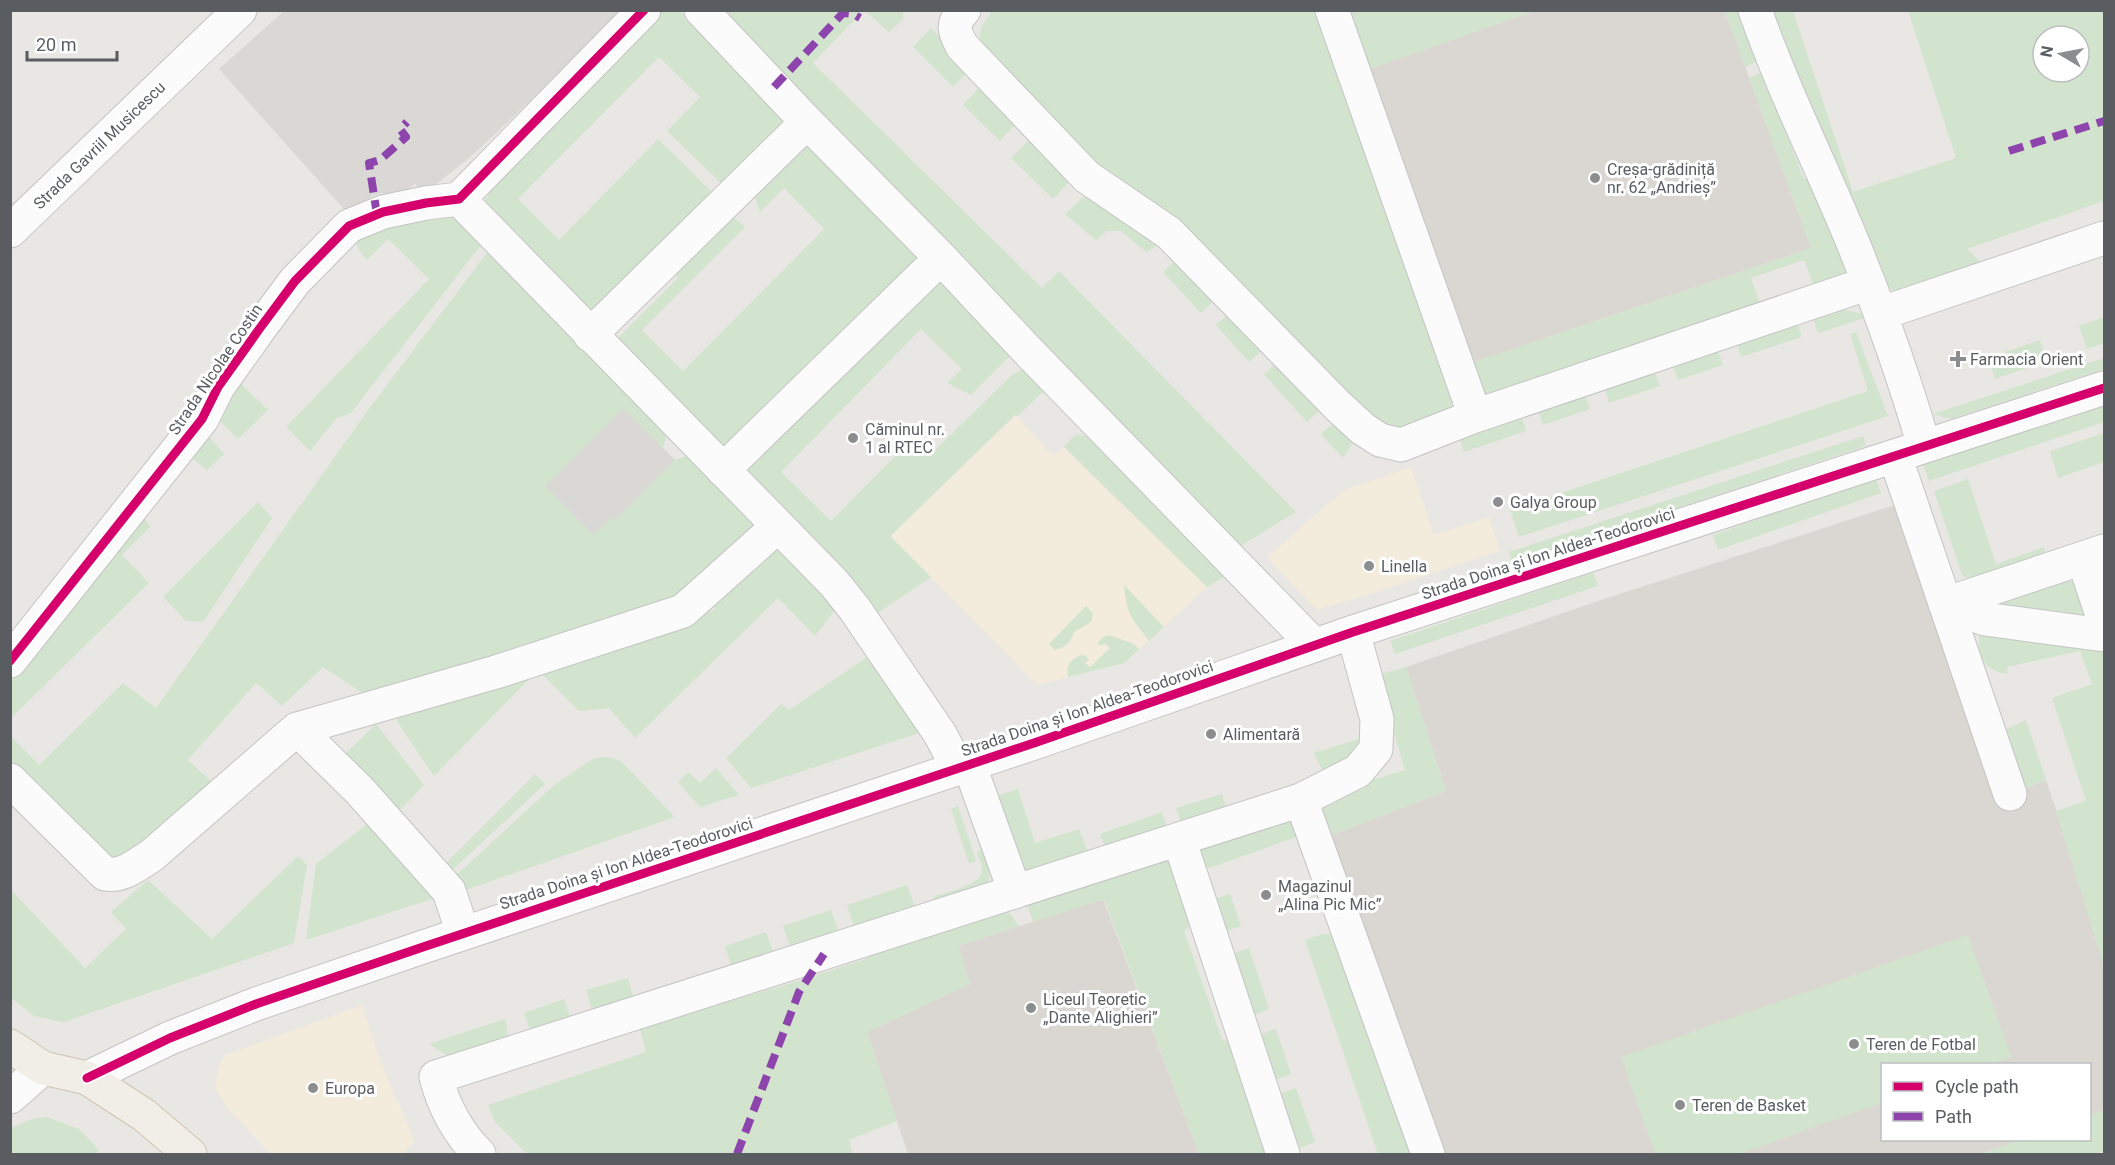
<svg xmlns="http://www.w3.org/2000/svg" width="2115" height="1165" font-family="Roboto,sans-serif">
<rect width="100%" height="100%" fill="#e8e7e3"/>
<path fill="#f3ebdb" d="M1016,415L1053,456L1064,447L1207,587L1125,663L1037,685L890,537Z
M1411,467L1434,535L1489,517L1500,551L1377,592L1316,610L1267,557L1344,490Z
M362,1005L380,1060L415,1142L403,1154H271L227,1108L215,1087L219,1065L225,1055Z"/>
<path fill="#dad8d4" d="M284,11H622L526,105L469,158L424,194L415,184L398,198L381,193L372,196L350,216L219,69Z
M623,407L675,460L615,521L612,518L593,536L544,486Z"/>
<path fill="#dad7d2" d="M1534,11H1725L1811,248L1472,363L1366,70Z
M1898,504L2010,794L2046,780L2081,884L2104,962V1110L2090,1115V1064H1882V1140H2022L1980,1154H1445L1329,836L1446,791L1406,667L1601,600Z
M1103,899L1199,1154H908L867,1032L970,984L958,946Z"/>
<path fill="#d3e4ce" fill-rule="evenodd" d="M666,11H680L784,115L785,125L726,188L667,131L700,97L659,57L518,199L559,240L658,139L717,197L598,318L483,204L514,153L653,14Z
M729,11H863L813,63L1042,288L1059,271L1296,512L1237,548L728,18Z
M865,11H903V19L889,32Z
M992,11H1319L1456,400L1442,421L1393,436L1096,177L979,42L981,28Z
M1338,11H1534L1367,70Z
M1725,11H1742L1759,61L1745,67Z
M1770,11H1793L1853,192L1956,158L1908,11H2104V201L1967,249L1985,266L1899,295L1886,286ZM2043,36H2079V72H2043Z
M931,28L971,68L953,87L913,47Z
M1762,72L1804,179L1816,177L1850,274L1815,289L1804,260L1751,278L1761,308L1483,402L1472,363L1811,248L1749,78Z
M983,84L1020,119L1000,141L963,105Z
M1034,135L1075,176L1053,199L1011,158Z
M805,146L822,152L917,253V264L722,456L618,343L620,336L678,278L669,269L726,211L745,227L642,330L683,371L824,229L784,188L760,212L752,189Z
M1091,190L1165,238L1147,253L1121,231H1107L1096,240L1065,214Z
M452,214L484,241L351,413L336,419L310,451L286,427L429,279L388,239L367,260L358,249L356,241L385,221Z
M493,252L667,434L663,448L623,408L545,486L593,535L612,517L615,521L675,460L693,454L755,521L750,533L677,606L372,699L323,667L282,706L256,683L188,760L213,783L139,855L114,862L11,768L10,735L39,765L123,683L156,708L371,406L486,254Z
M1182,254L1220,295L1201,313L1163,272Z
M939,279L1015,351L971,395L947,383L962,369L921,329L781,472L831,521L914,437L932,453L1012,375L1024,368L1046,389L1018,416L1015,415L890,536L931,577L876,614L742,470Z
M1836,308L1863,314L1864,318L1819,333L1817,331L1812,314Z
M1234,309L1267,346L1249,362L1216,325Z
M2104,317V343L2087,349L2079,326Z
M1796,318L1802,337L1741,357L1735,338Z
M1856,332L1888,416L1519,537L1510,510L1868,391L1850,334Z
M2040,340L2047,361L1995,379L1988,358Z
M1716,346L1723,365L1678,380L1671,361Z
M2104,358V369L1950,419L1933,414Z
M1281,359L1324,406L1307,422L1264,374Z
M1652,365L1660,386L1609,403L1602,381Z
M236,379L268,410L238,439L218,419Z
M1583,389L1590,409L1543,425L1536,405Z
M2104,403V422L1929,481L1923,464Z
M1520,412L1526,431L1464,452L1458,433Z
M1337,420L1353,442L1343,458L1321,434Z
M206,433L224,454L207,470L191,457Z
M2104,433V462L2058,478L2050,451Z
M1075,435L1094,436L1227,575L1207,587L1064,447Z
M1863,436L1866,446L1512,562L1509,552Z
M1876,478L1881,493L1718,550L1713,535Z
M1968,479L1996,564L2044,547L2047,558L1971,580L1962,575L1934,491Z
M258,502L272,518L203,622L186,621L163,597Z
M141,516L151,526L122,555L149,583L11,718V681Z
M777,550L792,557L838,606L815,636L778,598L635,738L609,708L579,711L538,670L434,776L398,723L397,717L716,609L711,605L764,553Z
M1593,572L1598,586L1395,654L1390,641Z
M2074,577L2096,617L1986,607Z
M1124,585L1164,627L1149,641C1143,632 1135,624 1131,616C1126,606 1125,595 1124,585Z
M1086,606L1093,613L1091,622L1074,632C1071,642 1065,648 1055,650L1049,644Z
M1980,632L2104,648V967L2056,811L2086,801L2052,698L2092,684L2080,651L2007,667L2008,674C1983,671 1976,655 1980,632Z
M1109,635L1132,643L1139,649L1125,663L1068,677C1066,664 1072,656 1085,655L1089,660L1085,663L1090,667L1110,648L1104,643L1102,646L1097,643L1103,637Z
M873,653L928,730L751,788L726,758L781,704L789,710Z
M1406,667L1446,791L1329,836L1321,807L1336,791L1405,770L1377,675Z
M2026,720L2046,780L2018,791L2005,730Z
M376,724L424,785L397,813L345,754Z
M1361,738L1359,753L1325,776L1314,753Z
M609,757L621,761L675,817L460,892L451,880L553,786L594,758Z
M716,768L739,795L700,807L678,782L688,772L700,783Z
M535,774L545,784L446,876L440,869Z
M1018,789L1035,843L1079,829L1089,854L1019,880L993,797Z
M1222,794L1226,808L1181,822L1176,808Z
M958,806L976,861L969,864L951,809Z
M1162,812L1167,827L1105,848L1100,834Z
M1297,818L1299,836L1210,868L1199,865L1197,846Z
M372,820L441,896L306,940L316,864Z
M986,847L991,868L988,882L976,892L936,906L933,897C944,893 975,886 981,875C984,868 979,859 977,852Z
M1167,850L1196,919L1184,931L1222,1039L1240,1046L1276,1154H1199L1104,899L1033,922L1027,904Z
M298,856L307,865L294,943L64,1022L34,1016L11,998V890L85,968L126,929L111,912L148,880L212,939Z
M907,885L917,913L856,933L847,905Z
M1230,894L1241,926L1221,933L1210,900Z
M831,910L840,937L792,953L783,926Z
M1008,911L1019,926L958,946L970,984L867,1032L897,1121L849,1140L853,1154H527L495,1122L488,1105L646,1052L639,1026L779,987L866,959L877,947Z
M766,932L774,956L733,970L725,946Z
M1322,934H1333L1418,1154H1378L1305,940Z
M1968,935L2011,1057L1991,1064H1882V1103L1739,1154H1655L1621,1057Z
M1249,948L1269,1009L1249,1017L1227,956Z
M628,978L635,1005L594,1016L586,990Z
M564,999L573,1025L533,1038L524,1013Z
M505,1019L510,1045L456,1061L429,1044Z
M1276,1029L1291,1074L1270,1082L1254,1036Z
M1296,1088L1315,1142L1293,1151L1275,1095Z
M2104,1110V1151L2095,1154H1980L2022,1140H2090V1115Z
M47,1117L79,1129L99,1150L95,1154H11V1128L31,1119Z"/>
<g fill="none" stroke-linecap="round" stroke-linejoin="round">
<g stroke="#c3c4c3" stroke-width="35">
<path id="minor" d="M701,10L807,122L941,258L1026,349L1314,645
M964,10C951,24 954,31 962,46L1087,177L1169,233L1338,406L1363,429L1380,440L1401,445L1475,416L1869,283
M1332,10L1475,416
M1755,10C1783,90 1821,165 1853,243C1880,310 1904,377 1924,446
M459,199L834,583L854,608L940,734L958,768
M10,231L240,10
M1882,313L2104,238
M590,335L807,122
M1895,456L2010,794
M723,470L941,258
M2083,558L2104,621
M1945,604L2104,551
M1945,604L1985,619L2104,635
M10,661L202,419L218,387L260,328L295,281L349,226L383,212L426,203L459,199L644,10
M297,729L360,791L449,891L463,933
M969,764L1015,892
M10,780L105,874C123,877 136,865 151,856L297,729L496,672L683,611L778,526
M1301,800L1428,1154
M1179,839L1283,1154
M87,1078L170,1038L256,1004L423,947L1037,742L1353,632L2104,388
M10,1097L43,1068
M479,1154C457,1132 444,1108 436,1077L1301,800L1358,771L1376,749L1377,719L1353,632"/>
</g>
<g stroke="#cfc4b2" stroke-width="35">
<path id="major" d="M10,1046L43,1068L87,1078L144,1115L190,1154"/>
</g>
<use href="#minor" stroke="#fcfbfb" stroke-width="33"/>
<use href="#major" stroke="#f0eee6" stroke-width="33"/>
<path stroke="#8e44ad" stroke-width="8" stroke-dasharray="15 8" stroke-linecap="butt" d="M774,87L843,13L853,14L860,18
M2009,151L2104,121
M377,215L369,163L380,160L406,137L400,129L407,122
M737,1154L799,992L824,954"/>
<g stroke="#fff" stroke-width="13">
<path id="cycleway" d="M10,661L202,419L218,387L260,328L295,281L349,226L383,212L426,203L459,199L644,10
M87,1078L170,1038L256,1004L423,947L1037,742L1353,632L2104,388"/>
</g>
<use href="#cycleway" stroke="#d6006c" stroke-width="9"/>
</g>
<g fill="#8b8d8e" stroke="#fff" stroke-width="2">
<circle cx="1595" cy="178" r="6"/>
<path d="M1955 350h6v6h6v6h-6v6h-6v-6h-6v-6h6z"/>
<circle cx="853" cy="438" r="6"/>
<circle cx="1498" cy="502" r="6"/>
<circle cx="1369" cy="566" r="6"/>
<circle cx="1211" cy="734" r="6"/>
<circle cx="1266" cy="895" r="6"/>
<circle cx="1031" cy="1008" r="6"/>
<circle cx="1854" cy="1044" r="6"/>
<circle cx="313" cy="1088" r="6"/>
<circle cx="1680" cy="1105" r="6"/>
</g>
<g text-anchor="middle" stroke-width="6" stroke-linejoin="round" paint-order="stroke">
<g font-size="16" fill="#595d61" stroke="#fff">
<text transform="translate(99 145) rotate(-44)" y="6">Strada Gavriil Musicescu</text>
<text transform="translate(215 369) rotate(-56)" y="6">Strada Nicolae Costin</text>
<text transform="translate(1548 553) rotate(-18)" y="6">Strada Doina și Ion Aldea-Teodorovici</text>
<text transform="translate(1087 708) rotate(-19)" y="6">Strada Doina și Ion Aldea-Teodorovici</text>
<text transform="translate(626 863) rotate(-18)" y="6">Strada Doina și Ion Aldea-Teodorovici</text>
</g>
<g font-size="16" fill="#595d61" stroke="#fff" text-anchor="start">
<text x="1607" y="175">Creșa-grădiniță<tspan x="1607" dy="18">nr. 62 „Andrieș”</tspan></text>
<text x="1970" y="365">Farmacia Orient</text>
<text x="865" y="435">Căminul nr.<tspan x="865" dy="18">1 al RTEC</tspan></text>
<text x="1510" y="508">Galya Group</text>
<text x="1381" y="572">Linella</text>
<text x="1223" y="740">Alimentară</text>
<text x="1278" y="892">Magazinul<tspan x="1278" dy="18">„Alina Pic Mic”</tspan></text>
<text x="1043" y="1005">Liceul Teoretic<tspan x="1043" dy="18">„Dante Alighieri”</tspan></text>
<text x="1866" y="1050">Teren de Fotbal</text>
<text x="325" y="1094">Europa</text>
<text x="1692" y="1111">Teren de Basket</text>
</g>
</g>
<rect width="2115" height="1165" fill="none" stroke="#595d61" stroke-width="24"/>
<rect x="1881" y="1063" width="210" height="78" fill="#ffffff" stroke="#bdbec0" stroke-width="1.5"/>
<rect x="1893" y="1082" width="30" height="9" fill="#d6006c" stroke="#bdbec0" stroke-width="1.5"/>
<text x="1935" y="1093" font-size="18" fill="#595d61">Cycle path</text>
<rect x="1893" y="1112" width="30" height="9" fill="#8e44ad" stroke="#bdbec0" stroke-width="1.5"/>
<text x="1935" y="1123" font-size="18" fill="#595d61">Path</text>
<g transform="translate(2061 54) rotate(280)"><circle r="28" fill="#ffffff" stroke="#bdbec0" stroke-width="1.5"/>
<path d="M0-4.5L10 22L0 15L-10 22Z" fill="#8b8d8e"/>
<text y="-9" font-size="16" font-weight="bold" text-anchor="middle" fill="#595d61">N</text>
</g>
<path d="M27 51v9h90v-9" fill="none" stroke="#595d61" stroke-width="3"/>
<text x="36" y="51" font-size="18" fill="#595d61" stroke="#ffffff" stroke-width="4.5" paint-order="stroke">20 m</text>
</svg>
